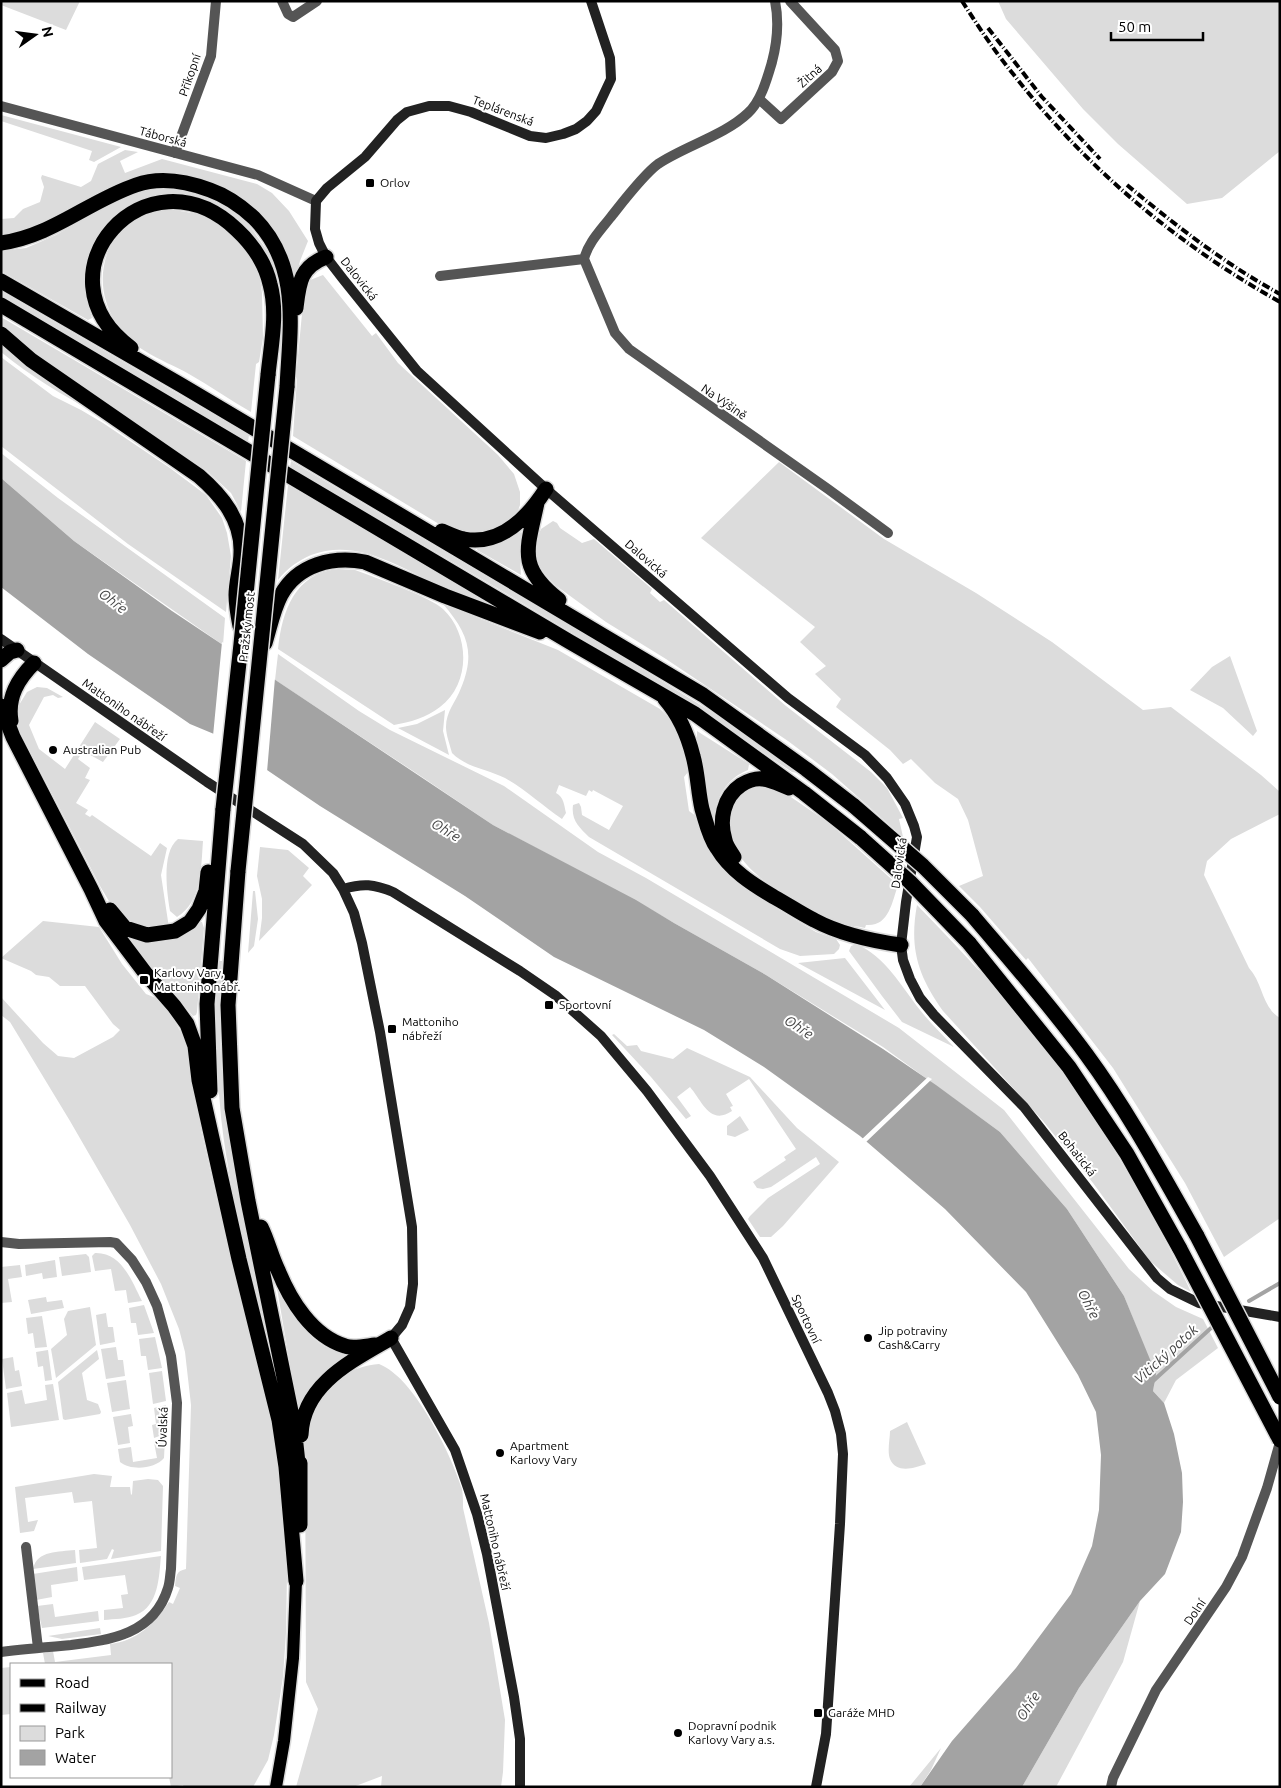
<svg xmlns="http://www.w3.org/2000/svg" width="1281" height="1788" font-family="Ubuntu,sans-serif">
<rect width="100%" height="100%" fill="#fff"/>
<path fill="#dcdcdc" d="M1,1H80L66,30L1,5Z
M998,1H1280V151L1222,198L1187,204L1118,144L1083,109L1006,19Z
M1,115L121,147L94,162L89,160L92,151L1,121Z
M125,150L138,152L120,161L125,173L162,159L257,184L272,193L289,211L308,241L300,261L296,278L292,279C288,248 276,230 254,208C222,175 172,170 129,181C123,183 117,184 111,187C88,199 66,215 41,225C29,231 14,233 1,237V219L14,218L23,209L40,202L44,187L41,178L42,175L81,187L91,181L98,164Z
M176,188L199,194L232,210L247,222L268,252L275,267L272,266C244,204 168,166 112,220C97,235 87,252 85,273C84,288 88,303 92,318L88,320L1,271V251L26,248L56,235L123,197L139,191Z
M168,209L204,215L224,227L251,255L260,279L262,293L263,338L259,362L256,364L251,412C230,400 210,386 189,374C175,366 159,360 145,351C112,330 94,292 107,254C116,227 142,213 168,209Z
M323,275L372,336L376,333L398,363L498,455L514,474L520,492V505L517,514L502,527L476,534L461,532L439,524L293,436L297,379L296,377L305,282Z
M1,291L249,435L248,442L1,299Z
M1,317L246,461L241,512L231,493L207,471L120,412L56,371L1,324Z
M1,342L97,414C63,395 31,377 1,352Z
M1,357L53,396L81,410L103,423L170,468L206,495L222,518L227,533L231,556L226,612L128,544L1,446Z
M1,453L58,498L225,618L223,645L74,541L1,478Z
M291,461L611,650L712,712L799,773L792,772L710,717L622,663L497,588L290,467Z
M779,462L884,539L976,593L1052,642L1143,710L1171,707L1261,775L1280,792V814L1231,839L1207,861L1204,875L1249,968C1263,983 1262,1008 1280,1018V1218L1224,1257L1185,1183L1113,1068L1028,958L1026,960L980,907L959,886L983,876L968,820L958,799L935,783L911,759L903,764L890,750L836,707L841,699L815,674L826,666L800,642L815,627L701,538Z
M288,485L501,611C482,603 462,597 444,588C403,569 358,537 311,555C298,561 287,568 278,580Z
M553,521L557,523L560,528L582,543L594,539L652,589L650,593L660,602L664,600L786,706L871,772L887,788L903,818L899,819L903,837L832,774L788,741L666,659L606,622L555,585L543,572L536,559V541L541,529Z
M520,532L522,533L520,555L521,575L477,550L478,547L505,540Z
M338,569L355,570L366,574C386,582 428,596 443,609C470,634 471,684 440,707C426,718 410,722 394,725L278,649C282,611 295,573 338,569Z
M443,604L558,650L660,709C680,727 684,746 688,772L684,777L689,811L696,816L707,842L750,890L779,910L816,932L836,939L840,945L839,949L834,954L800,956L780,949L589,837C579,827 571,820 573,805L579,803L581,807L582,815L609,830L623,806L593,790L592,792L589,790L586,796L559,785L556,793C564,797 564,805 566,813L562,819C543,806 525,789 505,778C487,769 467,768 452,753C450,745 446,735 446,727C446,711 456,702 461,688C476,652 467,632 443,604Z
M278,654L359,711L390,730L504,786L598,852L646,878L899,1028L1004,1110L1129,1269L1153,1291L1176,1307L1203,1319L1218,1348L1176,1380L1164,1403L1153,1391L1155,1374L1124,1296L1067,1209L1000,1132L883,1047L766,975L674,923L638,902L493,825L416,773L275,680Z
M1230,656L1257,731L1253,736L1223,708L1190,690L1212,667Z
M37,687L47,688L63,697L58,698L53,695L44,697L29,725L39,749L65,769L95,722L120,739L103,762L83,751L78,759L90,768L85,778L90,780L76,803L88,810L85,814L90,817L92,815L151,856L160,843L167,848L161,875L169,928L162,930L136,927L116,913L100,886L18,728L15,718V705H19L27,692Z
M445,710L443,731L449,755L398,728L417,724Z
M697,731L749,764L748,770C723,780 711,805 716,831L710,822L697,745Z
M758,785L785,793L829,823L898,885C892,902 889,927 866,925L865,928C857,926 849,926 842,924C831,920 821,914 811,909C776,891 725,863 730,817C732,798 742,792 758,785Z
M178,839L203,841C201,867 202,902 177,917L170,911C167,893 161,852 178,839Z
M260,847L288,850L309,868L303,876L312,885L259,941L262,918V899L257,876Z
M253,891H255L258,919L254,946L248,953Z
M917,905C936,924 954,944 972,963C979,971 987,977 994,985C1071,1073 1140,1185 1191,1292L1178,1285L1150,1261L1093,1183L1043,1121L943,1011C918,976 909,948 917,905Z
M43,921L99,927L122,964L146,994L156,998L171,1015L187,1043L197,1090L201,1130L217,1200L269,1408L277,1450L287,1574L286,1633L283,1677L274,1735L268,1760L253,1787H184L183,1785L171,1787L169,1777H171V1664H45L43,1653L53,1651L55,1662L111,1655L110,1644C137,1641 154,1624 169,1602L173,1604L180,1588L175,1586C176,1576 176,1571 186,1569L191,1405L185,1352L179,1329L161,1284L130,1225L70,1121L10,1022L1,1015V997L43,1043L58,1056L74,1058L113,1037L120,1030L113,1024L85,986H60L49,977L36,975L31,971L1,958Z
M201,922H202L204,928L197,1012L196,1015L193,1016L130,942L134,939C151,943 169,944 185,934C191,930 194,924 201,922Z
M856,944C885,956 901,986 920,1010C930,1023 943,1035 954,1047L902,1022L882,996L849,951L851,946Z
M845,958L885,1010L798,963Z
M217,961H222C220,998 219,1035 222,1072C228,1158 250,1243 266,1328L264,1331C248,1261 229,1190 221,1117C216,1065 215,1013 217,961Z
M614,1034L627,1046L637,1045L641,1051L673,1059L687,1048L750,1077L797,1128L839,1162L783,1226L771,1237H760L748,1219L750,1216L768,1198L820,1164L816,1157L771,1187L763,1189L757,1188L753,1182L786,1160L784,1157L796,1149L749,1079L726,1094L733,1106L730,1107L732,1111C710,1126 702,1101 690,1087L677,1097L691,1116L686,1119L651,1077L612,1035Z
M740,1116L749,1130L735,1137L727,1135V1126Z
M95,1253C122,1252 132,1282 142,1301L128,1303L126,1290L115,1291L111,1269L95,1271L92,1256Z
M86,1254L89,1257L91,1272L62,1276L59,1257Z
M55,1260L57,1277L43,1279L42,1273L26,1276L25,1265Z
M20,1265L22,1277L8,1279L12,1302L1,1303V1267Z
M278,1287C291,1306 303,1334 324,1346C332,1350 341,1352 350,1354L301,1406L297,1407L277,1288Z
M46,1297L47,1302L62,1300L64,1308L31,1314L28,1300Z
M144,1305L154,1333L138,1335L136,1323H131L129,1308Z
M90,1307L96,1345L56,1378L51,1349L67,1335L64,1319L68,1311Z
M106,1313L108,1327H113L115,1342L100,1345L96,1315Z
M42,1316L47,1347L35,1348L33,1333L28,1334L26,1318Z
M155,1337L162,1368L148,1370L146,1356H141L139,1339Z
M116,1347L118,1360H123L125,1376L106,1379L101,1349Z
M48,1350L52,1380L45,1381L43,1366L38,1367L36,1352Z
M97,1350L99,1359L82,1373L87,1400L98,1404L101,1412L100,1414L65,1420L63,1419L58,1382Z
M13,1357L15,1371L19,1370L22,1386L6,1389L2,1359Z
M379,1364C414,1377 451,1454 462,1489C463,1495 463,1502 463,1508L489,1623L505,1720L503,1772L501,1787H381L382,1776L353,1787H296L318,1709L306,1682L305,1436C309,1425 312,1410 318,1400C332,1379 354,1366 379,1364Z
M162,1371L166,1401L153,1404L149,1373Z
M126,1380L130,1409L112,1412L107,1383Z
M53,1384L59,1420L11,1427L7,1393L22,1390L25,1404L47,1400L45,1385Z
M166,1405L165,1434L154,1438L152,1425L156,1424L154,1408Z
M131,1414L133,1426L128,1427L130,1443L118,1445L113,1417Z
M907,1422L926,1464C915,1468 896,1474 890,1459C887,1451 890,1439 890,1431Z
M165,1438L164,1458C155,1469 131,1471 120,1462L118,1449L131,1447L133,1462L157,1458L154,1442Z
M94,1474L112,1476L110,1487H130L131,1495L132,1494L133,1481L148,1479L158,1480L163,1486L161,1551L111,1559L114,1550L112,1549L107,1559L80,1563L79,1550L97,1548L92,1501L74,1503L72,1492L25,1498L28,1522L38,1520L34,1531L20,1533L15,1487Z
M75,1550L76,1563L33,1569C37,1550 59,1552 75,1550Z
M161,1556C159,1576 159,1606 136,1615C127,1619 114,1619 104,1620V1610L123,1608L121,1595L128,1594L125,1575L84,1580L82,1567Z
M77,1567L78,1581L51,1585L52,1597L36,1600L33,1574Z
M1140,1601L1123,1662L1056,1787H1022L1079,1688Z
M53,1604L55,1617L98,1611L99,1621L42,1628L37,1606Z
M100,1628L101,1634L62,1639L48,1636Z
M11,1667V1714L1,1715V1668Z
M941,1748L931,1770L920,1787H909Z"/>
<path fill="#a3a3a3" d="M1,478L74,541L172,611L493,825L636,900L674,923L766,975L883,1049L936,1085L1000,1132L1067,1209L1124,1296L1156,1374L1153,1391L1164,1403L1174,1434L1182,1473L1183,1502L1181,1532L1165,1574L1140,1601L1079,1688L1022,1787H920L952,1741L1016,1668L1071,1594L1092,1546L1099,1510L1101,1455L1096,1412L1078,1375L1026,1292L945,1209L860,1136L764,1067L704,1030L554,957L465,896L320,806L214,734L190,724L88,654L1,587Z"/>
<path fill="#fff" d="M222,642L275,678L267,772L213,736Z
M928,1077L932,1079L865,1143L861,1140Z"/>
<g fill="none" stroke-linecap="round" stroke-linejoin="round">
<path stroke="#a3a3a3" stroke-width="4" d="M1249,1301L1280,1283
M1152,1382L1211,1328"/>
<g stroke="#dbdbdb" stroke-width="15">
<path id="primary" d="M276,1787L284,1741L293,1658L296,1581"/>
</g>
<g stroke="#dbdbdb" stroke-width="18">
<path id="highway" d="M1,243C52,236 89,201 136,185C161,176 186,181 210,190C227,196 241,206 254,218C301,265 290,327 287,387
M1,281L181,385L703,695L806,769L854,806
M1,305L570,642L695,714L804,793L861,838
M296,308C299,283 300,267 326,257
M1,334L31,360L199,476C222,496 242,520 241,552C241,567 236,581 236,595C236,605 238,616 240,626
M131,348C31,274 147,144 237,230C253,245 265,262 270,284C278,313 271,345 268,375
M537,503C527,550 517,567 559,600
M442,531C449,534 457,538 464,539C501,546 528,517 546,489
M265,643C270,627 273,610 281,595C298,564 333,556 365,562L445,596L540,632
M1,660L10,652L17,650
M665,699C679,715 688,736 693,756C698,774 698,792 702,809C706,822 709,837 717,848C730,870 752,884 774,897C787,904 800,913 814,920C840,934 872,941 901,945
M1,706L13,737L91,889L106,921L146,974L174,1006L187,1024L195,1046L199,1080L239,1259L279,1420L286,1467L296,1581
M11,721C7,697 18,679 34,663
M734,857C731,852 726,846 725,840C719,821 723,797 741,785C747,781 756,778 763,779C772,780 781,785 789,788
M238,871L228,1005L232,1108L248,1201L294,1426L299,1472
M110,910L125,928L147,935L175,931L190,922L199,909L206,891L208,872
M972,915C1011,961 1051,1006 1086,1054C1128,1111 1162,1174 1197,1236
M969,943L1069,1067L1127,1154L1180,1249
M210,1091L207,1004L223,809
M261,1227C268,1241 271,1256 278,1270C290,1300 312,1336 345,1346C353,1349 366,1346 375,1345
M301,1435C303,1384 352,1361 391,1338
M300,1525V1463"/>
</g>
<path stroke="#555" stroke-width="10" d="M282,1L288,14L293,17L317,1
M775,1C779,21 777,43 772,62C767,79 761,101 748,113C725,135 685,146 658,164C643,175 622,203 610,218C600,231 588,243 584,259L615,333L629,349L828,489L888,533
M759,99L781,119L832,72L838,61L835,50L790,1
M1,106L258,175L316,201
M175,153L211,56L216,1
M440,276L584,259
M1,1242L19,1244L110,1242L116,1243L132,1260L146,1282L157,1306L171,1356L177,1403L171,1569C170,1575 170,1582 168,1588C154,1634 111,1640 71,1645C48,1647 24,1649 1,1652
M26,1547L38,1648
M1111,1787L1113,1778L1156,1690L1226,1587L1242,1557L1267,1488L1280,1442"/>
<path stroke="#222" stroke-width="10" d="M591,1L610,58L611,79L596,111L587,121L576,129L563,134L546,138L530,136L471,112L449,106H429L407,112L397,120L365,157L327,188L316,201L315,229L319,243L326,257L343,279L417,371L546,489L788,698L865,755L887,778L905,804L914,826L917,837L906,902L901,945L903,960L910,979L920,998L934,1015L1024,1107L1157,1278L1170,1289L1199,1303L1280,1317
M1,639L207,782L303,844L333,873L343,889L354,913L362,943L380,1032L412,1227L413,1284L410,1307L402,1325L391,1338L455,1450L477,1514L487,1554L514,1697L520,1739V1787
M343,889C363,883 374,884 393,892L520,971L555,995L601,1036L647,1091L710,1176L763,1258L828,1393L835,1411L841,1434L843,1454L840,1524L826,1734L816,1787"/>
<use href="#primary" stroke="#000" stroke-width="12"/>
<use href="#highway" stroke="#000" stroke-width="15"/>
<path stroke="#000" stroke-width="4" stroke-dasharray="8 2.5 1 2.5" stroke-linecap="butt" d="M962,1C978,26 995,52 1014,75C1086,168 1178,245 1280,302
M988,28L1042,97L1100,159
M1127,185C1175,225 1225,264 1280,294"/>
<g stroke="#dbdbdb" stroke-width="18" stroke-linecap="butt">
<path id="highway-bridge" d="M854,806L923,866L972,915
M223,809L241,644L268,375
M861,838L910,882L969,943
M238,871L287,387
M1197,1236L1280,1397
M1180,1249L1280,1440"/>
</g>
<use href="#highway-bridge" stroke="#000" stroke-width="15"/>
</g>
<g fill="#000" stroke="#fff" stroke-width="2">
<rect x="365" y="178" width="10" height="10" rx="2.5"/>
<circle cx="53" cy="750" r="5"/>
<rect x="139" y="975" width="10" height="10" rx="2.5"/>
<rect x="544" y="1000" width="10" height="10" rx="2.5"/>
<rect x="387" y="1024" width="10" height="10" rx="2.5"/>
<circle cx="868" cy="1338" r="5"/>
<circle cx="500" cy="1453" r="5"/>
<rect x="813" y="1708" width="10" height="10" rx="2.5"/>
<circle cx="678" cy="1733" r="5"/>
</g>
<g text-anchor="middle" stroke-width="4" stroke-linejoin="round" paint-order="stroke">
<g font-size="12" fill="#000" stroke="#fff">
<text transform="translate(190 75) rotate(-71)" y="4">Příkopní</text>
<text transform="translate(810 76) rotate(-42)" y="4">Žitná</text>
<text transform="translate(503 111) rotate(21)" y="4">Teplárenská</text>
<text transform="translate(163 137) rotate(15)" y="4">Táborská</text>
<text transform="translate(359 279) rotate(52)" y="4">Dalovická</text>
<text transform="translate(724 402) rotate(35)" y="4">Na Výšině</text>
<text transform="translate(646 559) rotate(41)" y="4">Dalovická</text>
<text transform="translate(247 627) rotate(-84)" y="4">Pražský most</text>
<text transform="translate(124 710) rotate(35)" y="4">Mattoniho nábřeží</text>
<text transform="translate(899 863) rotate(-82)" y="4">Dalovická</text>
<text transform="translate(1077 1154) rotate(52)" y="4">Bohatická</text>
<text transform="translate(806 1319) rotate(65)" y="4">Sportovní</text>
<text transform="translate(163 1427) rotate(-88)" y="4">Úvalská</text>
<text transform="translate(495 1542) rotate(77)" y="4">Mattoniho nábřeží</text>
<text transform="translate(1195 1612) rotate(-56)" y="4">Dolní</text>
</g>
<g font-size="12" fill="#000" stroke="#fff" text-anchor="start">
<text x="380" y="187">Orlov</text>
<text x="63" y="754">Australian Pub</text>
<text x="154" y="977">Karlovy Vary,<tspan x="154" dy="14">Mattoniho nábř.</tspan></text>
<text x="559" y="1009">Sportovní</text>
<text x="402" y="1026">Mattoniho<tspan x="402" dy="14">nábřeží</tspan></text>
<text x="878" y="1335">Jip potraviny<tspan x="878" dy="14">Cash&amp;Carry</tspan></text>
<text x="510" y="1450">Apartment<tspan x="510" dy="14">Karlovy Vary</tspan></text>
<text x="828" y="1717">Garáže MHD</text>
<text x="688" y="1730">Dopravní podnik<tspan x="688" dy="14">Karlovy Vary a.s.</tspan></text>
</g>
<g font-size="14" font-style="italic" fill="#444" stroke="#fff">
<text transform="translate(113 601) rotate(37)" y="5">Ohře</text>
<text transform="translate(446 830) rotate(30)" y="5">Ohře</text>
<text transform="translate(799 1027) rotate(33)" y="5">Ohře</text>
<text transform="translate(1089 1304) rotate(63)" y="5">Ohře</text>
<text transform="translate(1166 1354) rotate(-42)" y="5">Vitický potok</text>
<text transform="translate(1028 1706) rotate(-57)" y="5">Ohře</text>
</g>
</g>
<rect width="1281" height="1788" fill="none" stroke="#000000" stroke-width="5"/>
<rect x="10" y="1663" width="162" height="115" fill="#ffffff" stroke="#999999"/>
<rect x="20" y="1679" width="25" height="8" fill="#000000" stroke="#999999"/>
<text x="55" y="1688" font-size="15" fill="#000000">Road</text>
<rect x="20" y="1704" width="25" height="8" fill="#000000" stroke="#999999"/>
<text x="55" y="1713" font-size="15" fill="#000000">Railway</text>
<rect x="20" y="1726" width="25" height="15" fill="#dcdcdc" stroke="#999999"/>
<text x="55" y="1738" font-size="15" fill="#000000">Park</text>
<rect x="20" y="1750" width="25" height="15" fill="#a3a3a3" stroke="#999999"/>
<text x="55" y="1763" font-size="15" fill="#000000">Water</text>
<g transform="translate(35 35) rotate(76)" stroke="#ffffff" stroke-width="4" paint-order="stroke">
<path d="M0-4L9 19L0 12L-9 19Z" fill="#000000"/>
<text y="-8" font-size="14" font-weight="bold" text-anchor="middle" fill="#000000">N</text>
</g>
<path d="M1111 32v8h92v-8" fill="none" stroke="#000000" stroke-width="2.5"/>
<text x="1118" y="32" font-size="15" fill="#000000" stroke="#ffffff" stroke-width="4" paint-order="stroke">50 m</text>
</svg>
